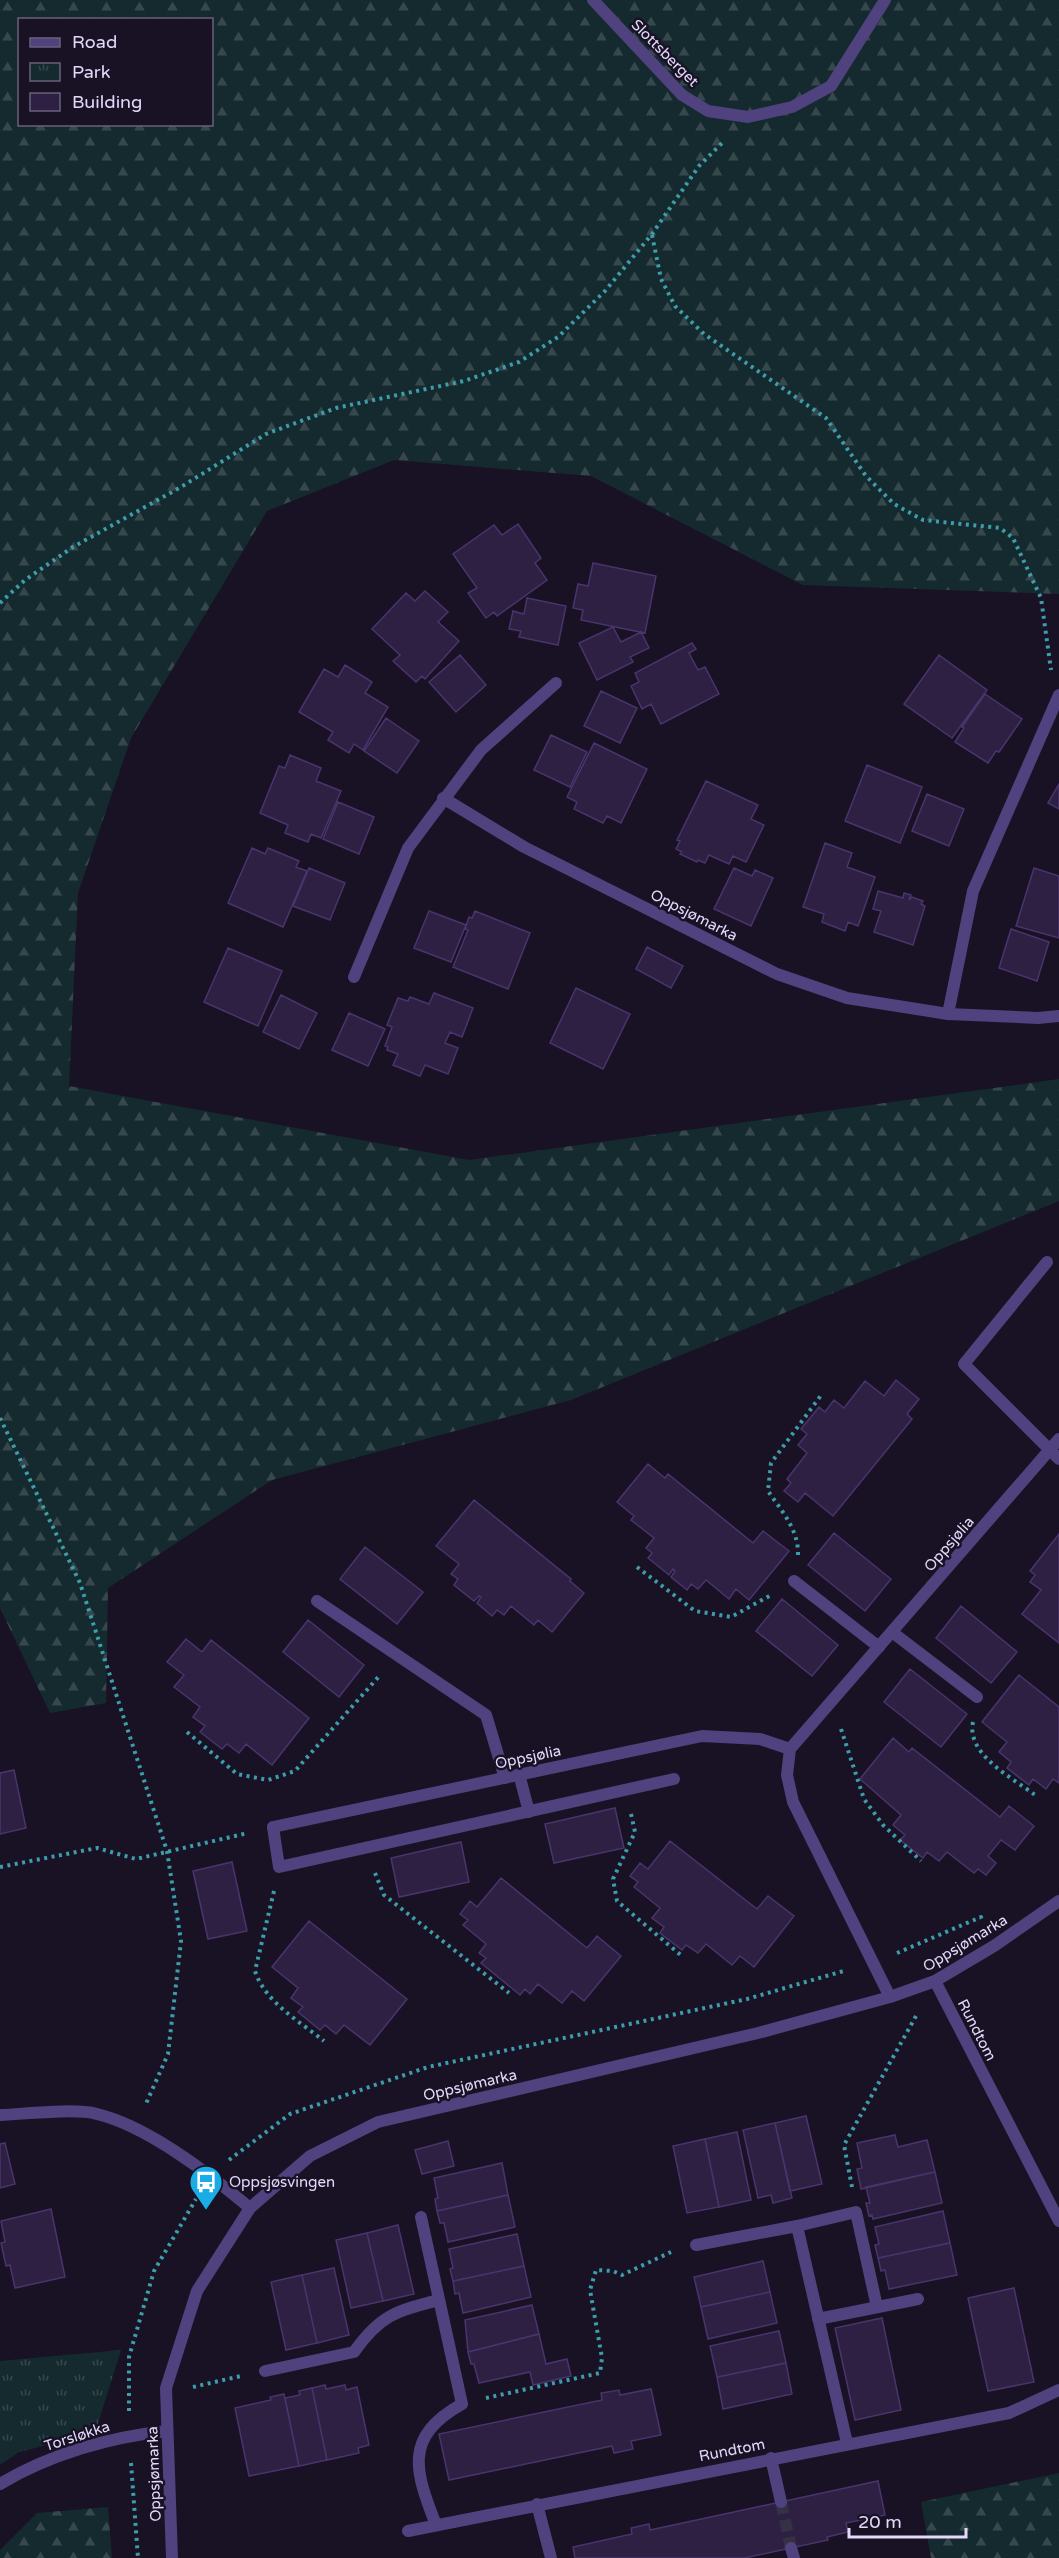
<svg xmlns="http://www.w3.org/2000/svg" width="1059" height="2558" font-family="'Varela Round',sans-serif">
<defs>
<pattern id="forest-firs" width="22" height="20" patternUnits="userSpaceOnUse" patternTransform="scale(1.5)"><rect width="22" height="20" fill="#152a2e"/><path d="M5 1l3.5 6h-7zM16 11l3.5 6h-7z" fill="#37484d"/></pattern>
<pattern id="park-tufts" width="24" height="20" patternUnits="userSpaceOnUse" patternTransform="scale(1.5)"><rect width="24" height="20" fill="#152a2e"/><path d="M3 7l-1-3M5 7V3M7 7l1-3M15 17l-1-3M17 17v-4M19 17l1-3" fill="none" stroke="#37484d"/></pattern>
</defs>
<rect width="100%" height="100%" fill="#181224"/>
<path fill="url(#forest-firs)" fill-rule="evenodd" d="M0,0H1059V594L803,585L591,476L394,460L267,511L131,738L78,893L69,1086L469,1160L1059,1079V1201L571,1400L272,1480L108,1588L106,1703L50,1713L0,1608ZM20,20H212V124H20Z
M1059,2473V2558H931L921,2502Z
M108,2507L112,2558H0V2550L37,2513Z"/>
<path fill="url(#park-tufts)" d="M121,2350L95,2433L19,2452L0,2465V2361Z"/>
<path fill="#2d2043" stroke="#4a346d" stroke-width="1.5" d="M518,524L541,558L535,563L547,580L497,616L494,612L486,618L468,593L477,588L453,554L494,525L502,535Z
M593,563L656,576L645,633L581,620L583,610L573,608L578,584L588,586Z
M425,591L448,612L438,622L459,641L425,679L422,676L416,682L393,661L400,655L372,629L406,593L415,601Z
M527,598L566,606L558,645L519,637L521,631L509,629L513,611L524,614Z
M613,627L621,642L641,632L649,648L630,657L633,662L597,680L579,643Z
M692,643L696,649L689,653L698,670L705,667L719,694L661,724L651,704L642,709L631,686L639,682L635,673Z
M460,655L486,685L456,712L429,682Z
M939,655L987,690L952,738L904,704Z
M345,665L372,682L365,693L388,707L363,750L354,744L349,753L328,740L333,732L299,712L324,669L338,677Z
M601,691L637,708L620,743L584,726Z
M985,694L1022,719L999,752L996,751L988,763L955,742L964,728L962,727Z
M386,718L419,741L397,773L364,751Z
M551,735L587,752L570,787L534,770Z
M594,743L647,769L621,823L607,816L603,823L574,809L577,802L567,797Z
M290,755L321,768L316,781L341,791L321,838L311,834L308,842L285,833L288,825L260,813L279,766L285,768Z
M867,765L922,787L900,843L845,821Z
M706,781L758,805L751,819L764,825L746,862L733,856L729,864L709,855L705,863L698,860L697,862L680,854L682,852L676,849L680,841L677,840Z
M1059,784V809L1048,803Z
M927,794L964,809L949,846L912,831Z
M338,802L374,817L359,854L323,839Z
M825,843L852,853L847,867L875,877L858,926L848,922L845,931L822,922L824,914L803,907Z
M252,848L265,854L268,848L299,861L296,867L307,871L283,927L228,903Z
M309,868L345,883L330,920L293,906Z
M734,868L752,876L755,870L773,878L751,926L714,909Z
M1034,868L1059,876V938L1016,926Z
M878,891L903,898L904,893L911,895L909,900L912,897L923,901L921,904L925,906L913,945L874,932L881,911L873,909Z
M429,911L466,925L451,962L414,948Z
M475,911L530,933L508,989L453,967L468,930L465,929L469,917L472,918Z
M1011,929L1049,942L1037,981L999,968Z
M647,947L683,966L671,988L636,969Z
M228,948L282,971L258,1026L204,1002Z
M576,988L630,1014L603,1069L550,1043Z
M434,993L473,1008L462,1037L450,1032L445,1043L458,1048L448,1074L425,1065L420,1076L393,1065L398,1054L387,1050L388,1047L385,1046L392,1027L387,1025L398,998L408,1001L410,997L429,1004Z
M281,995L317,1013L299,1049L263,1032Z
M349,1013L385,1029L368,1066L332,1050Z
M896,1380L919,1399L907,1414L912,1419L833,1516L805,1493L798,1502L784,1491L791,1483L787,1479L807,1453L798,1445L807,1434L801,1429L819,1407L825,1412L834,1400L844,1408L865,1381L884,1396Z
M648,1464L665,1478L668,1474L753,1543L763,1531L789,1551L749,1600L736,1589L729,1599L706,1580L698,1589L691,1584L687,1590L671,1577L675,1571L673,1569L669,1575L648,1558L652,1553L646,1548L654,1538L631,1520L634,1516L617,1502Z
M474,1500L571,1579L570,1581L584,1593L552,1632L538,1620L534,1625L511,1606L504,1615L497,1610L492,1616L477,1603L481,1597L479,1596L474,1601L454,1585L458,1579L451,1574L459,1564L436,1546Z
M834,1533L891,1579L865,1611L808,1565Z
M1059,1534V1643L1022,1614L1041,1590L1030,1582L1035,1575L1030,1571Z
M365,1547L423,1592L397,1624L340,1579Z
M782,1599L838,1645L812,1676L756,1631Z
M961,1606L1017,1652L991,1683L936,1638Z
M308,1620L364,1665L339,1697L283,1652Z
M186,1639L202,1652L211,1640L309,1718L272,1765L246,1744L239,1753L227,1744L222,1749L200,1732L205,1726L193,1717L200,1707L174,1687L184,1675L167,1662Z
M910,1669L967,1714L941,1747L884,1702Z
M1019,1675L1059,1707V1783L1053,1779L1046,1789L1033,1779L1029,1785L1007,1768L1011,1762L999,1752L1007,1742L982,1722Z
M893,1738L909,1752L912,1748L1000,1817L1009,1806L1034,1826L1015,1850L1001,1840L988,1856L996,1863L986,1875L978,1869L974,1873L947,1852L939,1861L927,1852L923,1858L900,1840L905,1835L893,1825L901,1815L860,1779Z
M14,1770L26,1828L0,1834V1773Z
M615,1808L624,1848L554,1863L545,1824Z
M670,1841L757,1909L768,1896L794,1916L754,1967L740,1956L732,1965L706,1944L698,1953L686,1945L682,1950L660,1933L664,1927L652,1918L660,1908L634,1887L638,1882L630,1876L640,1863L648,1869Z
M461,1842L469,1882L399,1897L391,1858Z
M232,1862L247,1931L208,1939L193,1871Z
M501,1878L587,1948L597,1936L621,1956L584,2001L572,1991L562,2003L538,1984L530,1994L525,1989L520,1995L481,1963L486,1958L479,1953L486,1944L463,1925L468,1920L460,1914L470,1901L477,1907Z
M309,1921L407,1999L370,2045L344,2025L336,2034L325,2025L320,2030L298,2012L303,2007L291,1998L298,1988L272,1967Z
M806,2116L822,2184L790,2191L775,2123Z
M775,2123L792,2198L773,2203L771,2195L758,2198L743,2130Z
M737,2132L751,2200L719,2207L705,2139Z
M895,2135L898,2147L927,2140L935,2172L861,2189L857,2169L862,2168L857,2143Z
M705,2139L719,2207L687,2213L673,2146Z
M448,2141L454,2166L422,2174L415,2150Z
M5,2143L15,2184L0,2188V2144Z
M502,2163L508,2195L437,2211L435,2199L438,2198L434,2178Z
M935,2172L942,2203L873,2219L872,2215L869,2216L866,2203H870L866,2187Z
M508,2195L515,2227L448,2242L444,2223H440L437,2211Z
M51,2209L65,2277L15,2288L10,2265L6,2266L1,2243L5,2242L1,2221Z
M943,2211L950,2243L878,2258L875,2245L879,2244L875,2227Z
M398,2225L414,2294L383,2301L367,2233Z
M367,2233L383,2301L351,2308L336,2240Z
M517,2234L524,2266L453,2281L450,2269L453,2268L449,2249Z
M950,2243L957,2275L889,2289L885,2270L881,2271L878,2258Z
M763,2261L770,2292L701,2307L694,2277Z
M524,2266L531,2297L463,2313L459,2293L455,2294L453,2281Z
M334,2268L349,2335L317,2343L302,2275Z
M302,2275L317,2343L286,2350L271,2282Z
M1014,2288L1034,2382L988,2391L968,2298Z
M770,2292L777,2323L708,2339L701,2307Z
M532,2305L539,2334L468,2352L465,2320Z
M882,2318L901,2410L855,2420L835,2328Z
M779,2331L786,2363L717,2377L710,2346Z
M539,2334L546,2364L567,2359L571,2376L533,2385L530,2372L479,2383L474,2364H471L468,2352Z
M786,2363L792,2394L723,2409L717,2377Z
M325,2385L326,2389L345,2385L346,2390L357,2387L369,2445L358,2448L359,2453L327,2460L312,2388Z
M312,2388L327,2460L299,2466L285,2398L300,2395L299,2391Z
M651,2389L661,2435L631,2441L633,2449L614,2453L612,2446L449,2480L439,2434L602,2400L601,2393L619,2390L620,2395Z
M284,2394L299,2466L249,2476L235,2408L271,2400L270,2397Z
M878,2481L885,2515L846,2523L848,2532L827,2537L828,2540L744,2558H575L573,2547L632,2534L631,2528L649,2524L650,2530Z"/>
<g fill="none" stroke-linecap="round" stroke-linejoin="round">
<path stroke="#363044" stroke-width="12" stroke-dasharray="12 6" stroke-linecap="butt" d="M781,2502L791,2548"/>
<path stroke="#3d9dab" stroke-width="4" stroke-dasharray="3 4.5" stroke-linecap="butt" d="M652,235L661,279L675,306L704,334L826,418L866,476L894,504L923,520L1000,528L1013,538L1041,598L1051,670
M0,603L25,580L73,547L181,487L266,434L336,408L464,381L519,362L558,337L605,291L652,234L699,166L724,141
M0,1418L80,1583L167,1851L181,1941L168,2054L145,2106
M798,1555C799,1530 781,1510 768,1491L771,1463L822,1394
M637,1567L695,1611L731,1617L771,1595
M973,1722C966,1755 1013,1778 1035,1795
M841,1729L864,1799L883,1825L921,1861
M187,1732L237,1774L268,1780L295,1771L381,1674
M631,1814L635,1832L613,1879L617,1901L683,1957
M0,1867L97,1848L136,1859L248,1833
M375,1873L384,1895L509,1993
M274,1891L255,1971C265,2002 299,2021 324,2041
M897,1953L981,1917L983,1922
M229,2160L290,2114L428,2067L747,1999L847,1970
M852,2187L844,2145L916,2016
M193,2387L241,2376
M486,2398L600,2373L602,2358L590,2290L596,2270L613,2271L622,2275L671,2252
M129,2411V2357L154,2271L196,2199
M131,2463L138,2558"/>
<path stroke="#4f427e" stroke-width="12" d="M593,0L682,95L708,111L748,117L792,107L831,86L885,0
M354,977L408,848L481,750L556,683
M948,1014L973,891L1059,695
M1047,1262L964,1364L1059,1459
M794,1581L879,1647
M317,1601L486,1715L505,1778
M892,1632L977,1697
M519,1774L529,1812
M273,1827L279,1867L674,1779"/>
<path stroke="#4f427e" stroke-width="12" d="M443,798L524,847L777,974L847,998L948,1014L1038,1018L1059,1016
M790,1749L787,1775L793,1802L890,1997
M273,1827L702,1736L760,1739L790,1749L1059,1439
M935,1981L1059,2221
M0,2115C25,2114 74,2108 97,2114C147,2126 211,2175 250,2208
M421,2217L462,2404C403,2437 415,2471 436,2525
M696,2245L797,2226
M818,2319L918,2299
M265,2371L354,2352C381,2314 397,2311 439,2300
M847,2443L797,2226L856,2212L877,2307
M771,2458L781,2502
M0,2484C50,2454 110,2437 167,2431
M537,2504L551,2558
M408,2531L1009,2413L1059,2390
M791,2548L794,2558
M172,2558L166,2388L197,2291L250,2208L310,2156L378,2122L758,2033L890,1997L935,1981L994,1946L1059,1901"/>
</g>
<defs>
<g id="bus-pin" transform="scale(1.725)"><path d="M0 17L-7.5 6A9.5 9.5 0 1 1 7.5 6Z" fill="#1aace6" stroke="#181224"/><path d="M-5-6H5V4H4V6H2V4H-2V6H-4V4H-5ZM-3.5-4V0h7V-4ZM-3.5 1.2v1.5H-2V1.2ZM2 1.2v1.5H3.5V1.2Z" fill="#fff"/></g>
</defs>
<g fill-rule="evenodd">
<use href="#bus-pin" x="206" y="2182"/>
</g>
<g text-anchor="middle" stroke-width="5" stroke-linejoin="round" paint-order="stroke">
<g font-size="15" fill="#e3d9fb" stroke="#181224">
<text transform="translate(665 53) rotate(45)" y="5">Slottsberget</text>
<text transform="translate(694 915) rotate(27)" y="5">Oppsjømarka</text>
<text transform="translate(949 1544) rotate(-49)" y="5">Oppsjølia</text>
<text transform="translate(528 1757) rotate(-12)" y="5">Oppsjølia</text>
<text transform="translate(965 1943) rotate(-31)" y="5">Oppsjømarka</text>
<text transform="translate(977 2030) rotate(63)" y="5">Rundtom</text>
<text transform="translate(470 2085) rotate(-13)" y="5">Oppsjømarka</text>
<text transform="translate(77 2436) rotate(-18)" y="5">Torsløkka</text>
<text transform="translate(732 2450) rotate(-11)" y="5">Rundtom</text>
<text transform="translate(154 2474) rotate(-92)" y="5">Oppsjømarka</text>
</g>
<g font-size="15" fill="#e3d9fb" stroke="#181224" text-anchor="start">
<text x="229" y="2187">Oppsjøsvingen</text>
</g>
</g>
<rect x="18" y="18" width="195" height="108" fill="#181224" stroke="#69627a" stroke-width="1.5"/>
<rect x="30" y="38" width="30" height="9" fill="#4f427e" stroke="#69627a" stroke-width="1.5"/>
<text x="72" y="48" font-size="18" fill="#e3d9fb">Road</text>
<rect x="30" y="63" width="30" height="18" fill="url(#park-tufts)" stroke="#69627a" stroke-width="1.5"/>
<text x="72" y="78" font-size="18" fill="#e3d9fb">Park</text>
<rect x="30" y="93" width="30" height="18" fill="#2d2043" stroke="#69627a" stroke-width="1.5"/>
<text x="72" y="108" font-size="18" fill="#e3d9fb">Building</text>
<path d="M849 2528v9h117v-9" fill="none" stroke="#e3d9fb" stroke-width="3"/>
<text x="858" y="2528" font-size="18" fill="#e3d9fb" stroke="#181224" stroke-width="4.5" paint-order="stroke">20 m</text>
</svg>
